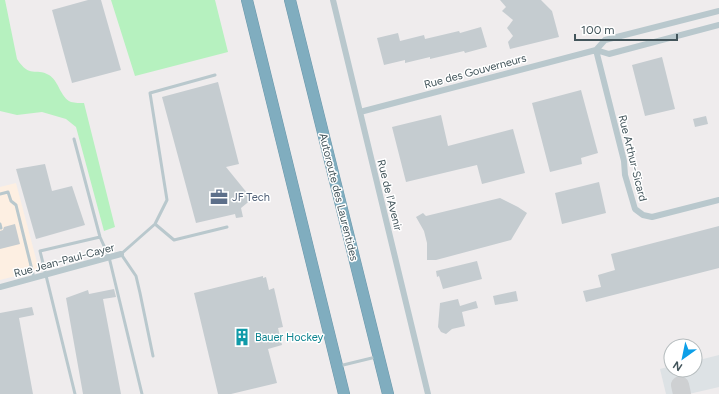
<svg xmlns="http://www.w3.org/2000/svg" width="719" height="394" font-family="Figtree,sans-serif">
<rect width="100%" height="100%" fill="#efeced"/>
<path fill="#fdefe2" d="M16,183L39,270L0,280V187Z"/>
<path fill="#dde2e5" d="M719,355V387L689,394H666L660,369L671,366V370H695V361Z"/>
<path fill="#b6f1bf" d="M0,0H5L17,59C30,79 35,67 49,75C59,81 60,97 71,102C75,103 80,103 84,103L115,227L104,231L76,127L66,119L42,112L17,115L0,111Z
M111,0H215L228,52L135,76Z"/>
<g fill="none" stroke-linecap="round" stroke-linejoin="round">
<path stroke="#ced0d2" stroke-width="18" d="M680,385L682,394"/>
</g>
<path fill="#c5ccd0" d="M88,0H101L121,70L72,83L52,10Z
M500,0H541L552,11L559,37L510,49L508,42L513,36L507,28L513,20L502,11L506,7Z
M481,27L487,47L465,53L464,51L430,59V57L405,63V60L384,65L377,38L398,33L400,41L424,35L425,39L459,31L460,33Z
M662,57L675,109L645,116L632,65Z
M218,82L239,164L226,167L252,199L241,208L243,217L236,218L235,214L196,223L162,97Z
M581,90L598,153L581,158L582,164L550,172L532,103Z
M441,115L448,146L513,129L525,173L482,184L477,165L406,182L392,127Z
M706,116L708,124L695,127L693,119Z
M45,164L52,191L72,186L85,225L36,239L16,169Z
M599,182L606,213L562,224L555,193Z
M500,198L518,207L527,213L511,240L436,260H427V243L424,231L416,217L423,213L426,216Z
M15,224L20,244L0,249V231L3,230L4,227Z
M719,226V268L586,302L583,291L601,287L598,275L615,270L611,254Z
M477,261L482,279L443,289L439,276L437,277L436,271Z
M263,276V278L266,277L269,290L274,288L283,327L278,328L282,345L268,349L277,383L231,394H218L194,293Z
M114,289L116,297L103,299L121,394H83L66,298L88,290L89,294Z
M516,291L518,301L495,305L493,296Z
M458,299L460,306L476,301L478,308L462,312L465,326L452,329L446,334L441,332L438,327L440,303Z
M32,307L34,315L19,318L33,394H0V313Z"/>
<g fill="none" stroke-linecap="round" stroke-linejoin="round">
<g stroke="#6b98ab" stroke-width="12">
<path id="motorway" d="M247,0L344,394
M290,0L388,394"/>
</g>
<path stroke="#b9c8cd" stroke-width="3" d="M74,139L100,237L109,257L142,394
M0,194L8,192L11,201L16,205L34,278
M0,224L1,228
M155,224L174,240L227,227
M153,356L140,293L136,276L121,254L155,224L167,200L150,93L215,75
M339,366L376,357
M75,394L40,251L100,237"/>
<path stroke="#b9c8cd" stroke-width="6" d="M333,0L428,394
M596,50L624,161L625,175L635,209L643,215L652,217L719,200
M596,50L605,40L719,11
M360,112L596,50L609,54L719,25
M0,287L121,254"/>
<use href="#motorway" stroke="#80adbf" stroke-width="11"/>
</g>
<defs>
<g id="office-bare" transform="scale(1.38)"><path d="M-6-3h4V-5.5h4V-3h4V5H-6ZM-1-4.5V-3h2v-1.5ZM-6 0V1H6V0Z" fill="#5c6f8a" stroke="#fff" stroke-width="2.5" paint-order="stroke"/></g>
<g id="building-bare" transform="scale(1.38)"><path d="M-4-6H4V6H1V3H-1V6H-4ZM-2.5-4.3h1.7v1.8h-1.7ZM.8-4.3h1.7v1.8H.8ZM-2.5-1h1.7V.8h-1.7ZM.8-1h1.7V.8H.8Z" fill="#0f9aa8" stroke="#fff" stroke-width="2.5" paint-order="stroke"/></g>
</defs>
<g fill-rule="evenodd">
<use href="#office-bare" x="219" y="197"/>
<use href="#building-bare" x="242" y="337"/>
</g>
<g text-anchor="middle" stroke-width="3" stroke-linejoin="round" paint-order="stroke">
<g font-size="11" fill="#43555b" stroke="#fff">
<text transform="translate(475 71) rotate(-15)" y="4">Rue des Gouverneurs</text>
<text transform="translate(633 158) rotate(76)" y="4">Rue Arthur-Sicard</text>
<text transform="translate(390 195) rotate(76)" y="4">Rue de l'Avenir</text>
<text transform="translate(339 197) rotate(76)" y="4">Autoroute des Laurentides</text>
<text transform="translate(64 260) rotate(-15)" y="4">Rue Jean-Paul-Cayer</text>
</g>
<g font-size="11" fill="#4e5e75" stroke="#fff" text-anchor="start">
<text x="232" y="201">JF Tech</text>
</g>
<g font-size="11" fill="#0d838f" stroke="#fff" text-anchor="start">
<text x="255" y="341">Bauer Hockey</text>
</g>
</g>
<g transform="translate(683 358) rotate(213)"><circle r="19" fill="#ffffff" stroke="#b4bbbd"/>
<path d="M0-3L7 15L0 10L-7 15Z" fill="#0d9fe8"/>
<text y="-6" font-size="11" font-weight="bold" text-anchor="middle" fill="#43555b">N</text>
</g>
<path d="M575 34v6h102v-6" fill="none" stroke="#43555b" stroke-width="2"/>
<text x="581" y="34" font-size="12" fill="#43555b" stroke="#ffffff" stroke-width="3" paint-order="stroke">100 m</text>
</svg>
